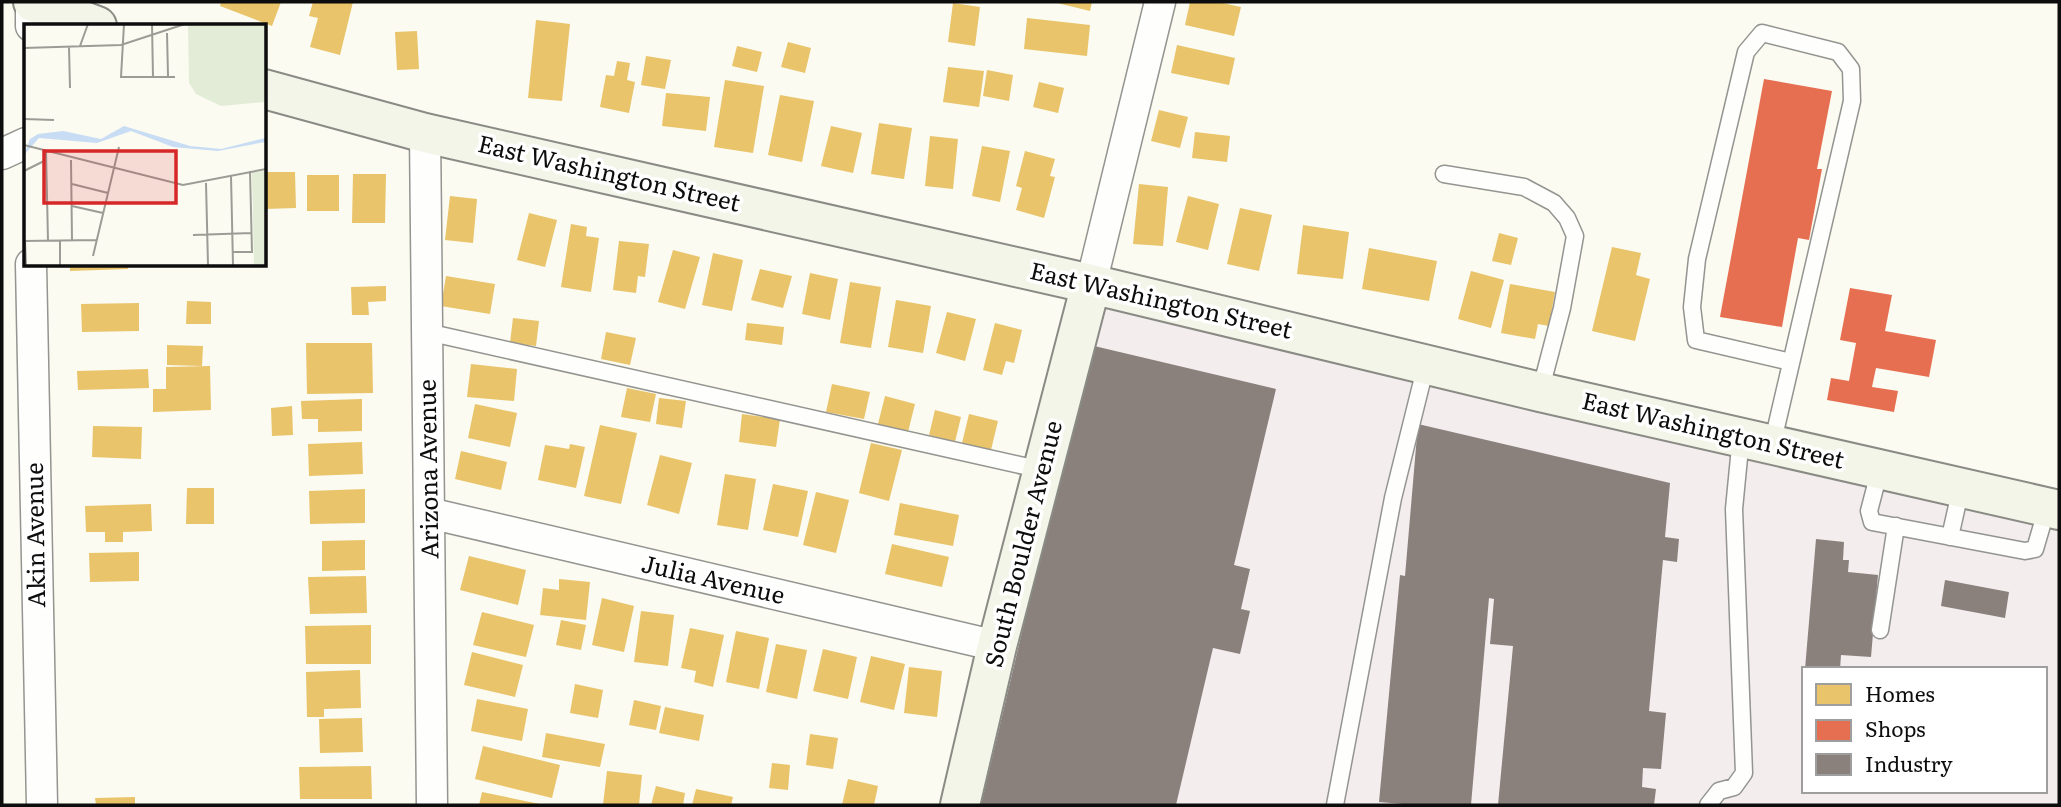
<svg xmlns="http://www.w3.org/2000/svg" width="2061" height="807" font-family="Literata,serif">
<rect width="100%" height="100%" fill="#fbfbf1"/>
<path fill="#f3edee" fill-rule="evenodd" d="M1100,297L2059,517V805H968ZM1804,669H2045V791H1804Z"/>
<path fill="#e9c46a" d="M221,2H281L272,26L220,6Z
M313,2H353L340,55L310,47L318,18L309,16Z
M1053,2H1092L1090,11Z
M1190,2H1218L1241,7L1234,36L1185,25Z
M953,3L980,7L975,46L948,42Z
M1027,18L1090,25L1087,56L1024,49Z
M536,20L570,24L562,101L528,98Z
M417,31L419,69L397,70L395,32Z
M788,42L811,48L805,73L781,67Z
M1177,45L1235,58L1229,85L1171,73Z
M737,46L762,52L757,72L732,66Z
M646,56L671,60L665,89L641,85Z
M617,61L630,63L627,80L635,82L629,113L600,107L606,75L614,76Z
M948,67L984,71L979,107L943,102Z
M987,70L1013,75L1009,101L983,96Z
M725,80L764,86L753,153L714,147Z
M1039,82L1064,88L1058,113L1033,107Z
M666,93L710,97L706,131L662,126Z
M780,95L814,101L802,162L768,155Z
M1159,110L1188,117L1180,148L1151,141Z
M879,123L912,128L904,179L871,174Z
M831,126L862,133L853,173L821,166Z
M1195,132L1230,136L1227,162L1192,158Z
M930,136L958,139L953,189L925,186Z
M982,146L1010,151L1000,202L972,196Z
M1025,151L1055,159L1050,176L1055,177L1044,218L1016,210L1022,188L1016,186Z
M264,172H295L296,208L264,209Z
M353,174H386L385,223H352Z
M307,175H339V211H307Z
M1139,184L1168,187L1163,246L1133,244Z
M450,196L477,199L473,243L445,240Z
M1188,196L1219,204L1208,250L1176,242Z
M1240,208L1272,215L1259,271L1227,264Z
M529,213L557,220L545,267L517,260Z
M571,224L587,227L586,236L599,238L591,292L561,287Z
M1303,225L1349,232L1343,279L1297,274Z
M1499,233L1518,238L1511,265L1492,261Z
M619,241L649,244L645,277L638,276L636,293L613,290Z
M1612,247L1641,253L1636,275L1650,279L1635,341L1592,331Z
M1369,248L1437,261L1429,301L1362,289Z
M673,250L700,257L685,309L658,302Z
M713,253L743,260L732,311L702,305Z
M70,264H128V269L70,271Z
M760,269L792,276L783,308L751,300Z
M1471,271L1504,280L1491,328L1458,319Z
M810,273L838,279L830,320L802,314Z
M446,276L495,284L490,314L441,306Z
M850,282L881,287L871,348L840,343Z
M1510,284L1555,292L1549,326L1538,324L1535,339L1501,333Z
M386,286V301L368,302L369,315H352L351,287Z
M896,300L931,306L923,353L888,347Z
M187,301L211,302V324H186Z
M139,303V331L82,332L81,304Z
M947,312L976,319L965,361L936,353Z
M513,318L539,321L536,346L510,343Z
M747,323L784,327L782,345L745,340Z
M995,323L1022,330L1014,363L1006,361L1002,375L983,370Z
M606,332L636,338L630,365L601,359Z
M306,343H372L373,393L307,394Z
M167,345L203,346L202,366L167,365Z
M471,364L517,369L514,401L467,397Z
M210,366L211,410L153,412V389H166V367Z
M148,369L149,388L78,390L77,371Z
M832,384L870,392L864,419L826,412Z
M627,388L656,394L650,422L621,417Z
M885,396L915,404L908,432L878,424Z
M659,398L686,401L682,428L656,424Z
M362,399V431L318,432V419H302L301,401Z
M475,404L517,413L510,447L468,438Z
M292,406L293,435L272,436L271,408Z
M935,410L961,417L955,442L929,435Z
M742,414L780,419L776,447L739,442Z
M969,414L998,421L991,450L962,443Z
M600,425L637,433L621,504L584,496Z
M93,426L142,427L141,459L92,457Z
M362,442L363,474L309,476L308,444Z
M871,443L902,450L889,501L859,493Z
M570,444L585,447L576,488L538,480L545,445L569,449Z
M461,451L507,462L501,490L455,479Z
M660,455L692,463L679,514L647,505Z
M725,474L756,479L748,530L717,525Z
M773,484L808,491L798,537L763,530Z
M187,488H214V524H186Z
M365,489V523L310,524L309,491Z
M816,492L849,500L836,553L803,545Z
M900,503L959,515L953,546L894,535Z
M151,504L152,531L123,532V542H105V532H86L85,506Z
M365,540V570L322,571V541Z
M892,544L949,557L942,587L885,574Z
M139,552V581L90,582L89,553Z
M469,556L526,570L518,605L460,590Z
M366,576L367,613L310,614L308,577Z
M559,579L590,582L586,620L540,615L543,588L559,590Z
M602,598L634,606L624,652L592,645Z
M641,611L674,615L668,666L634,662Z
M482,612L534,625L526,657L473,645Z
M561,620L586,625L581,650L556,645Z
M371,625V664H306L305,626Z
M690,628L724,635L713,687L694,682L696,671L681,668Z
M736,631L769,638L759,689L726,682Z
M776,644L807,650L797,699L766,692Z
M823,649L857,657L848,699L813,691Z
M472,652L523,665L515,697L464,685Z
M871,656L905,664L894,710L860,702Z
M909,667L942,671L937,717L904,713Z
M360,670L361,708L324,709V717H307L306,672Z
M575,684L603,690L598,718L570,713Z
M477,699L528,709L522,741L471,731Z
M634,700L661,706L656,730L629,725Z
M665,707L704,715L699,741L659,733Z
M362,718L363,752L320,753L319,719Z
M546,733L605,744L600,767L542,757Z
M810,734L838,738L833,769L806,765Z
M483,746L560,765L552,798L475,779Z
M772,763L790,765L788,790L769,788Z
M371,766L372,799H300L299,767Z
M607,771L642,775L639,805H603Z
M848,779L878,786L874,805H842Z
M656,786L685,793L683,805H651Z
M696,789L733,797L731,805H692Z
M482,792L540,804L539,805H479Z
M135,797V805H96L95,798Z"/>
<path fill="#e76f51" d="M1764,79L1832,91L1817,169H1822L1809,240L1798,238L1782,327L1720,317Z
M1850,288L1892,295L1885,331L1936,340L1929,377L1876,368L1872,387L1898,391L1894,412L1827,400L1831,378L1849,381L1856,343L1840,340Z"/>
<path fill="#8a817c" d="M1090,345L1276,389L1234,565L1250,569L1241,609L1250,611L1240,654L1213,648L1176,805H981Z
M1418,424L1670,483L1665,537L1679,539L1677,562L1663,560L1649,711L1666,713L1661,769L1643,768L1642,787L1656,789L1654,805H1498L1513,646L1490,644L1494,599L1489,598L1471,805H1415L1379,802L1400,575L1405,576Z
M1816,539L1844,542L1843,560H1849L1848,572L1878,575L1871,657L1841,655L1840,669H1805Z
M1945,580L2009,592L2005,618L1941,606Z"/>
<g fill="none" stroke-linecap="round" stroke-linejoin="round">
<g stroke="#949490" stroke-width="19">
<path id="lane" d="M1444,174L1524,187L1554,203L1567,218L1575,236L1562,308L1540,392
M427,332L1042,470
M1772,445L1852,101L1851,69L1838,52L1762,33L1746,52L1697,259L1692,307L1696,340L1791,362
M1880,469L1869,511L1872,522L2025,551L2035,549L2047,508
M1950,537L1961,488
M1880,630L1896,526
M1335,805L1393,498L1426,365
M1708,805L1719,791L1734,787L1744,773L1734,509L1741,437"/>
</g>
<g stroke="#949490" stroke-width="33">
<path id="street" d="M31,26V2
M425,133L432,805
M2,154L26,143
M31,264L42,805
M1091,284L1160,2
M429,513L997,646"/>
</g>
<g stroke="#8b8b86" stroke-width="42">
<path id="secondary" d="M33,2L97,26
M264,89L425,133L1091,284L1540,392L2059,510
M960,805L997,646L1091,284"/>
</g>
<use href="#lane" stroke="#fefefd" stroke-width="16"/>
<use href="#street" stroke="#fefefd" stroke-width="30"/>
<use href="#secondary" stroke="#f3f5e8" stroke-width="38"/>
</g>
<g text-anchor="middle" stroke-width="7" stroke-linejoin="round" paint-order="stroke">
<g font-size="24" fill="#0d0d0d" stroke="#fff">
<text transform="translate(609 174) rotate(13)" y="8">East Washington Street</text>
<text transform="translate(1161 301) rotate(13)" y="8">East Washington Street</text>
<text transform="translate(1713 431) rotate(13)" y="8">East Washington Street</text>
<text transform="translate(429 469) rotate(-91)" y="8">Arizona Avenue</text>
<text transform="translate(36 535) rotate(-91)" y="8">Akin Avenue</text>
<text transform="translate(1024 544) rotate(-76)" y="8">South Boulder Avenue</text>
<text transform="translate(713 580) rotate(13)" y="8">Julia Avenue</text>
</g>
</g>
<g transform="translate(24 24)">
<rect width="242" height="242" fill="#fbfbf1"/>
<path d="M241,0V78L197,82L172,70L165,59L164,1ZM241,147V241H230L228,148Z" fill="#e2ecd6"/>
<path d="M100,102L166,122L197,125L241,114V118L194,127L149,123L107,107L73,119L15,114L0,131L6,115L14,110L39,107L77,115Z" fill="#c8dcf4"/>
<path fill="none" stroke="#9c9c96" stroke-width="2" d="M100,0L97,53H151M128,0L129,53M143,9L144,52M56,22L64,0M45,23L46,64M0,24L97,21L161,0M0,95L30,96M0,121L159,161L242,145M22,127L24,217M47,136L48,216M0,147L22,136M207,152L209,241M182,159L184,241M48,160L84,169M48,182L79,189M169,211L228,209M36,216V241M0,217L73,216M1,217L2,241M209,228H228L226,147M69,232L95,123"/>
<path fill="#d62828" fill-opacity="0.15" stroke="#d62828" stroke-width="3.5" d="M20,127H152V179H20Z"/>
<rect width="242" height="242" fill="none" stroke="#0d0d0d" stroke-width="3.5"/>
</g>
<rect width="2061" height="807" fill="none" stroke="#0d0d0d" stroke-width="7"/>
<rect x="1802" y="667" width="245" height="126" fill="#ffffff" stroke="#9e9e9e" stroke-width="2"/>
<rect x="1816" y="684" width="35" height="21" fill="#e9c46a" stroke="#9e9e9e" stroke-width="2"/>
<text x="1865" y="702" font-size="21" fill="#0d0d0d">Homes</text>
<rect x="1816" y="720" width="35" height="21" fill="#e76f51" stroke="#9e9e9e" stroke-width="2"/>
<text x="1865" y="737" font-size="21" fill="#0d0d0d">Shops</text>
<rect x="1816" y="754" width="35" height="21" fill="#8a817c" stroke="#9e9e9e" stroke-width="2"/>
<text x="1865" y="772" font-size="21" fill="#0d0d0d">Industry</text>
</svg>
